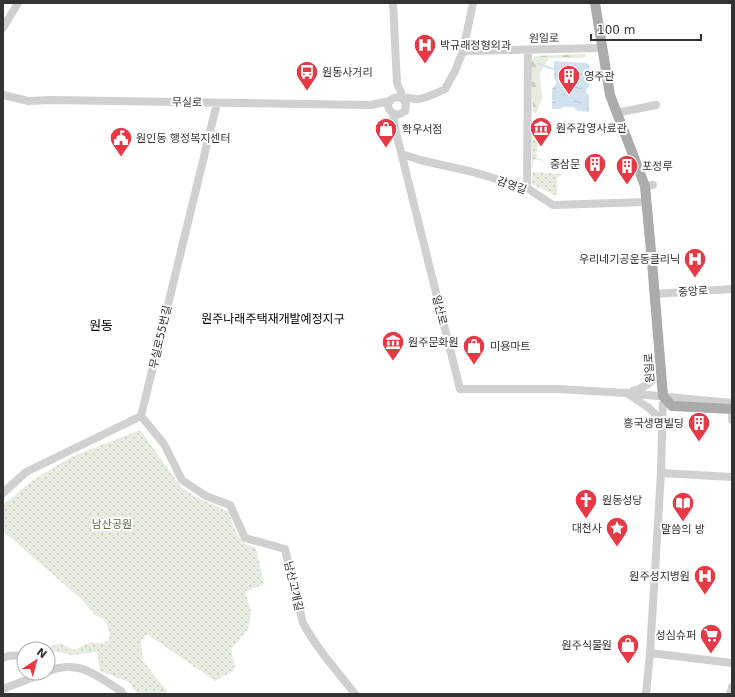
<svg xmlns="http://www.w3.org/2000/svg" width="735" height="697" font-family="'DejaVu Sans','Noto Sans KR',sans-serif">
<defs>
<pattern id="grass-dots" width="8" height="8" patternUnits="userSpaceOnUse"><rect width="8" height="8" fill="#e6ecdf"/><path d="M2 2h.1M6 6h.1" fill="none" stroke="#c6cbc0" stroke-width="1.8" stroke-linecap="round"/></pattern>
<pattern id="forest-firs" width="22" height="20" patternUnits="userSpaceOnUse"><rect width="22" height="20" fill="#e6ecdf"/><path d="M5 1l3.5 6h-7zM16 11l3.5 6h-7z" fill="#c6cbc0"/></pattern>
<pattern id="water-ripples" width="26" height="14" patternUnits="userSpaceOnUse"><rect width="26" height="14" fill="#cfe2ee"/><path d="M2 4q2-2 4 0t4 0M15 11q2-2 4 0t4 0" fill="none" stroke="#b2c2cd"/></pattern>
</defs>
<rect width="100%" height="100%" fill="#fff"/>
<path fill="url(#grass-dots)" d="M531,124H533L532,133L537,138V158L544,160L542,161L534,159L532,169Z
M533,172L562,174V175L557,178V196L532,184V175Z
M140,430L181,487L194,496L229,512C233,527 239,545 256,548L264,584L245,592L251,612L248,630L231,649L235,668L231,672L215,681L147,634L141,641L143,661L167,691V694H137L129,682L100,671L97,652L72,655L44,649L61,643L74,650L92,642C99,644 103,644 109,640L110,634L105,620L94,614L80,598L3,531V505L33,480L71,457Z"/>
<path fill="url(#forest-firs)" d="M586,54L585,57L580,58H549L540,73L542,99L536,113L533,112L531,61L535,56Z"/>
<path fill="url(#water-ripples)" d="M554,61L586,63L589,65V86L586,90V93L589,95V112L578,111L574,107H563L560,109H552V89L557,82L554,78Z"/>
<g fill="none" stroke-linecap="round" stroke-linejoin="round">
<path stroke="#cfe2ee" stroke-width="2" d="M538,64C544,65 548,68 554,69"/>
<path stroke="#d0d0d0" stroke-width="8" d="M393,3L397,83L401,92V98
M3,28L18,3
M463,51L602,48
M3,95L28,101L52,100L371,105L390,101
M402,98L406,103L405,111L400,114C391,116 383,105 392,99C397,95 411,99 418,99C427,98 437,93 445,89L455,71L463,51L473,3
M616,113L656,105
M393,114L395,128L460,389H558L626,393L732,403
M402,154L420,160L473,172L527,188L553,205L646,202
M645,186L653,185
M527,188L528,50
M655,294L732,289
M633,391C645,388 653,381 661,372
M628,394L649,408L657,416L660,425
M732,409V420
M141,416L164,444L182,480L206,496L230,505L245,538L285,549L303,623C317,649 337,671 355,694
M141,416L217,103
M661,473L732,477
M3,493L26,472L141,416
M650,653L732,663
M3,658L8,656L24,655
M48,671C80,659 95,675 121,691L123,694
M3,689L44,673
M646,694L650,653L661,473L663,396
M730,694L732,687"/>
<path stroke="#ababab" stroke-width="10" d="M595,3L610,95L645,186L652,262L663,396L672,406L732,409"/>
</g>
<defs>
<g id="hospital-pin" transform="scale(1.15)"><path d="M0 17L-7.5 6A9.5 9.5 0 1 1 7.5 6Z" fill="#e63946" stroke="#fff"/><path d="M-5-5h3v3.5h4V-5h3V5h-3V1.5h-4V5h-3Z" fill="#fff"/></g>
<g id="bus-pin" transform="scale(1.15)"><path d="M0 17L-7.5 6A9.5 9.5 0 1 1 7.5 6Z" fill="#e63946" stroke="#fff"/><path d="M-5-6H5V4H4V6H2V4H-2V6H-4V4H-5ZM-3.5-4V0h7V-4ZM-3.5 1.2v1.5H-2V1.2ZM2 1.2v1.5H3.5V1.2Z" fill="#fff"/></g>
<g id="building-pin" transform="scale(1.15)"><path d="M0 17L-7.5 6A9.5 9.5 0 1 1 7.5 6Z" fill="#e63946" stroke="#fff"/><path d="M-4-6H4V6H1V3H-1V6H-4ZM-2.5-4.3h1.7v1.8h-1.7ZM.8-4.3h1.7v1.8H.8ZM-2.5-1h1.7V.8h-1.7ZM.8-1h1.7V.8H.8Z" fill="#fff"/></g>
<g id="museum-pin" transform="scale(1.15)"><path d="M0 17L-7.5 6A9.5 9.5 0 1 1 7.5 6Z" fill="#e63946" stroke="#fff"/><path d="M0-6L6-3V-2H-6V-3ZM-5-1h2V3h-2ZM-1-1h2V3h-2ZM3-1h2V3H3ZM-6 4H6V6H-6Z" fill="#fff"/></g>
<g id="shop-pin" transform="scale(1.15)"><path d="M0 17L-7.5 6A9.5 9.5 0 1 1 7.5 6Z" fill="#e63946" stroke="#fff"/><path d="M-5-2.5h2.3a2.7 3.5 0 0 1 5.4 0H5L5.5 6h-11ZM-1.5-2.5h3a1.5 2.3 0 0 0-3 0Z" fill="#fff"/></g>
<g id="civic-pin" transform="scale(1.15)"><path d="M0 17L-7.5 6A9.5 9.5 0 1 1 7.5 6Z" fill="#e63946" stroke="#fff"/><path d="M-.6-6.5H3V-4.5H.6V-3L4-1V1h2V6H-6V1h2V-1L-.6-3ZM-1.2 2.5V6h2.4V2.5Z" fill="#fff"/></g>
<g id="church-pin" transform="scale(1.15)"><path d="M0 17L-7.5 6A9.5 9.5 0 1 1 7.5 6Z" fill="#e63946" stroke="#fff"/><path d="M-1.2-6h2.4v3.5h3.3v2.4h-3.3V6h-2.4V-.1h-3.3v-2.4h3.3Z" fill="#fff"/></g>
<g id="library-pin" transform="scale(1.15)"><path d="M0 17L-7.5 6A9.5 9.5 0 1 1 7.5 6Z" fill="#e63946" stroke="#fff"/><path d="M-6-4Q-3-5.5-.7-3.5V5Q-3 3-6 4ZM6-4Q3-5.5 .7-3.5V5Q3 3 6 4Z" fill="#fff"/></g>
<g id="sight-pin" transform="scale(1.15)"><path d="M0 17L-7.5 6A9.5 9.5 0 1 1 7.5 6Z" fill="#e63946" stroke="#fff"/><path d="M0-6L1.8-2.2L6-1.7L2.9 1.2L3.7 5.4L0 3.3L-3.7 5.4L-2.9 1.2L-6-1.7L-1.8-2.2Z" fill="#fff"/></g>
<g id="supermarket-pin" transform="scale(1.15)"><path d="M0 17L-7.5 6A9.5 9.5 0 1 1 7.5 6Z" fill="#e63946" stroke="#fff"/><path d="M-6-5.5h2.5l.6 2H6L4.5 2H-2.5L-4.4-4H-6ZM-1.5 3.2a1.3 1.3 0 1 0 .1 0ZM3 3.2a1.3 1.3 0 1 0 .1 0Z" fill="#fff"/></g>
</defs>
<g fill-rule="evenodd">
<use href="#hospital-pin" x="425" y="45"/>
<use href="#bus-pin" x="307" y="72"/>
<use href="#building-pin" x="569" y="76"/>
<use href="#museum-pin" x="541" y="128"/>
<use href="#shop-pin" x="386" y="129"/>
<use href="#civic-pin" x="121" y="138"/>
<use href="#building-pin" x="595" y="164"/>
<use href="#building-pin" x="627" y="166"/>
<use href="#hospital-pin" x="695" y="259"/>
<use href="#museum-pin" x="393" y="342"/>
<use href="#shop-pin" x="474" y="346"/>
<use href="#building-pin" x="699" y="423"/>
<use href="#church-pin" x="586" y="500"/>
<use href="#library-pin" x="683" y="503"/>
<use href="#sight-pin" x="617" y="528"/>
<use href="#hospital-pin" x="705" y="576"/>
<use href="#supermarket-pin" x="711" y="635"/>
<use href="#shop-pin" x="628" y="645"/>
</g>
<g text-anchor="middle" stroke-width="4" stroke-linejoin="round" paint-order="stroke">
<g font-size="11" fill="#333" stroke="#fff">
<text transform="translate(544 38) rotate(-1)" y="4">원일로</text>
<text transform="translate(187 102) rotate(1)" y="4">무실로</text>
<text transform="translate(512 185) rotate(19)" y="4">감영길</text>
<text transform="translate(693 291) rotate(-4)" y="4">중앙로</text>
<text transform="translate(440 310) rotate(76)" y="4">일산로</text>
<text transform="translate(160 337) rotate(-77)" y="4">무실로55번길</text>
<text transform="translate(649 368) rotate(-94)" y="4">원일로</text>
<text transform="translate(294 586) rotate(77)" y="4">남산고개길</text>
</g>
<g font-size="11" fill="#333" stroke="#fff" text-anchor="start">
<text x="440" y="49">박규래정형외과</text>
<text x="322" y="76">원동사거리</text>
<text x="584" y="80">영주관</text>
<text x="556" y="132">원주감영사료관</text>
<text x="402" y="133">학우서점</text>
<text x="136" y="142">원인동 행정복지센터</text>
<text x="580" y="168" text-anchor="end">중삼문</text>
<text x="642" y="170">포정루</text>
<text x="680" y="263" text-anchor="end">우리네기공운동클리닉</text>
<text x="408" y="346">원주문화원</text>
<text x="490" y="350">미용마트</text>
<text x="684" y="427" text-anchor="end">흥국생명빌딩</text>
<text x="602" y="504">원동성당</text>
<text x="602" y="532" text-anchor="end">대천사</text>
<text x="683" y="533" text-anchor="middle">말씀의 방</text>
<text x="690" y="580" text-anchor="end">원주성지병원</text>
<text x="696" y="639" text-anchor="end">성심슈퍼</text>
<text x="612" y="649" text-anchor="end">원주식물원</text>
</g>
<g font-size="11" fill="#56703f" stroke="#fff">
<text x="112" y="528">남산공원</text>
</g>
<g font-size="12" fill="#000" stroke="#fff">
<text x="273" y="323">원주나래주택재개발예정지구</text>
</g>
<g font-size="13" fill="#000" stroke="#fff">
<text x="101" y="330">원동</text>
</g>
</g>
<rect width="735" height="697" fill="none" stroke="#333333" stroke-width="8"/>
<g transform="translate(36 661) rotate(36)"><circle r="19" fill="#ffffff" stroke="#adadad"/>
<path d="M0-3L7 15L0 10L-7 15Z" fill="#e63946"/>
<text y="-6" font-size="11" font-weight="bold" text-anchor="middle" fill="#333333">N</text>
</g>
<path d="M591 34v6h110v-6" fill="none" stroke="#333333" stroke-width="2"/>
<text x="597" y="34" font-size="12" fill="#333333" stroke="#ffffff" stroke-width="3" paint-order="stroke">100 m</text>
</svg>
